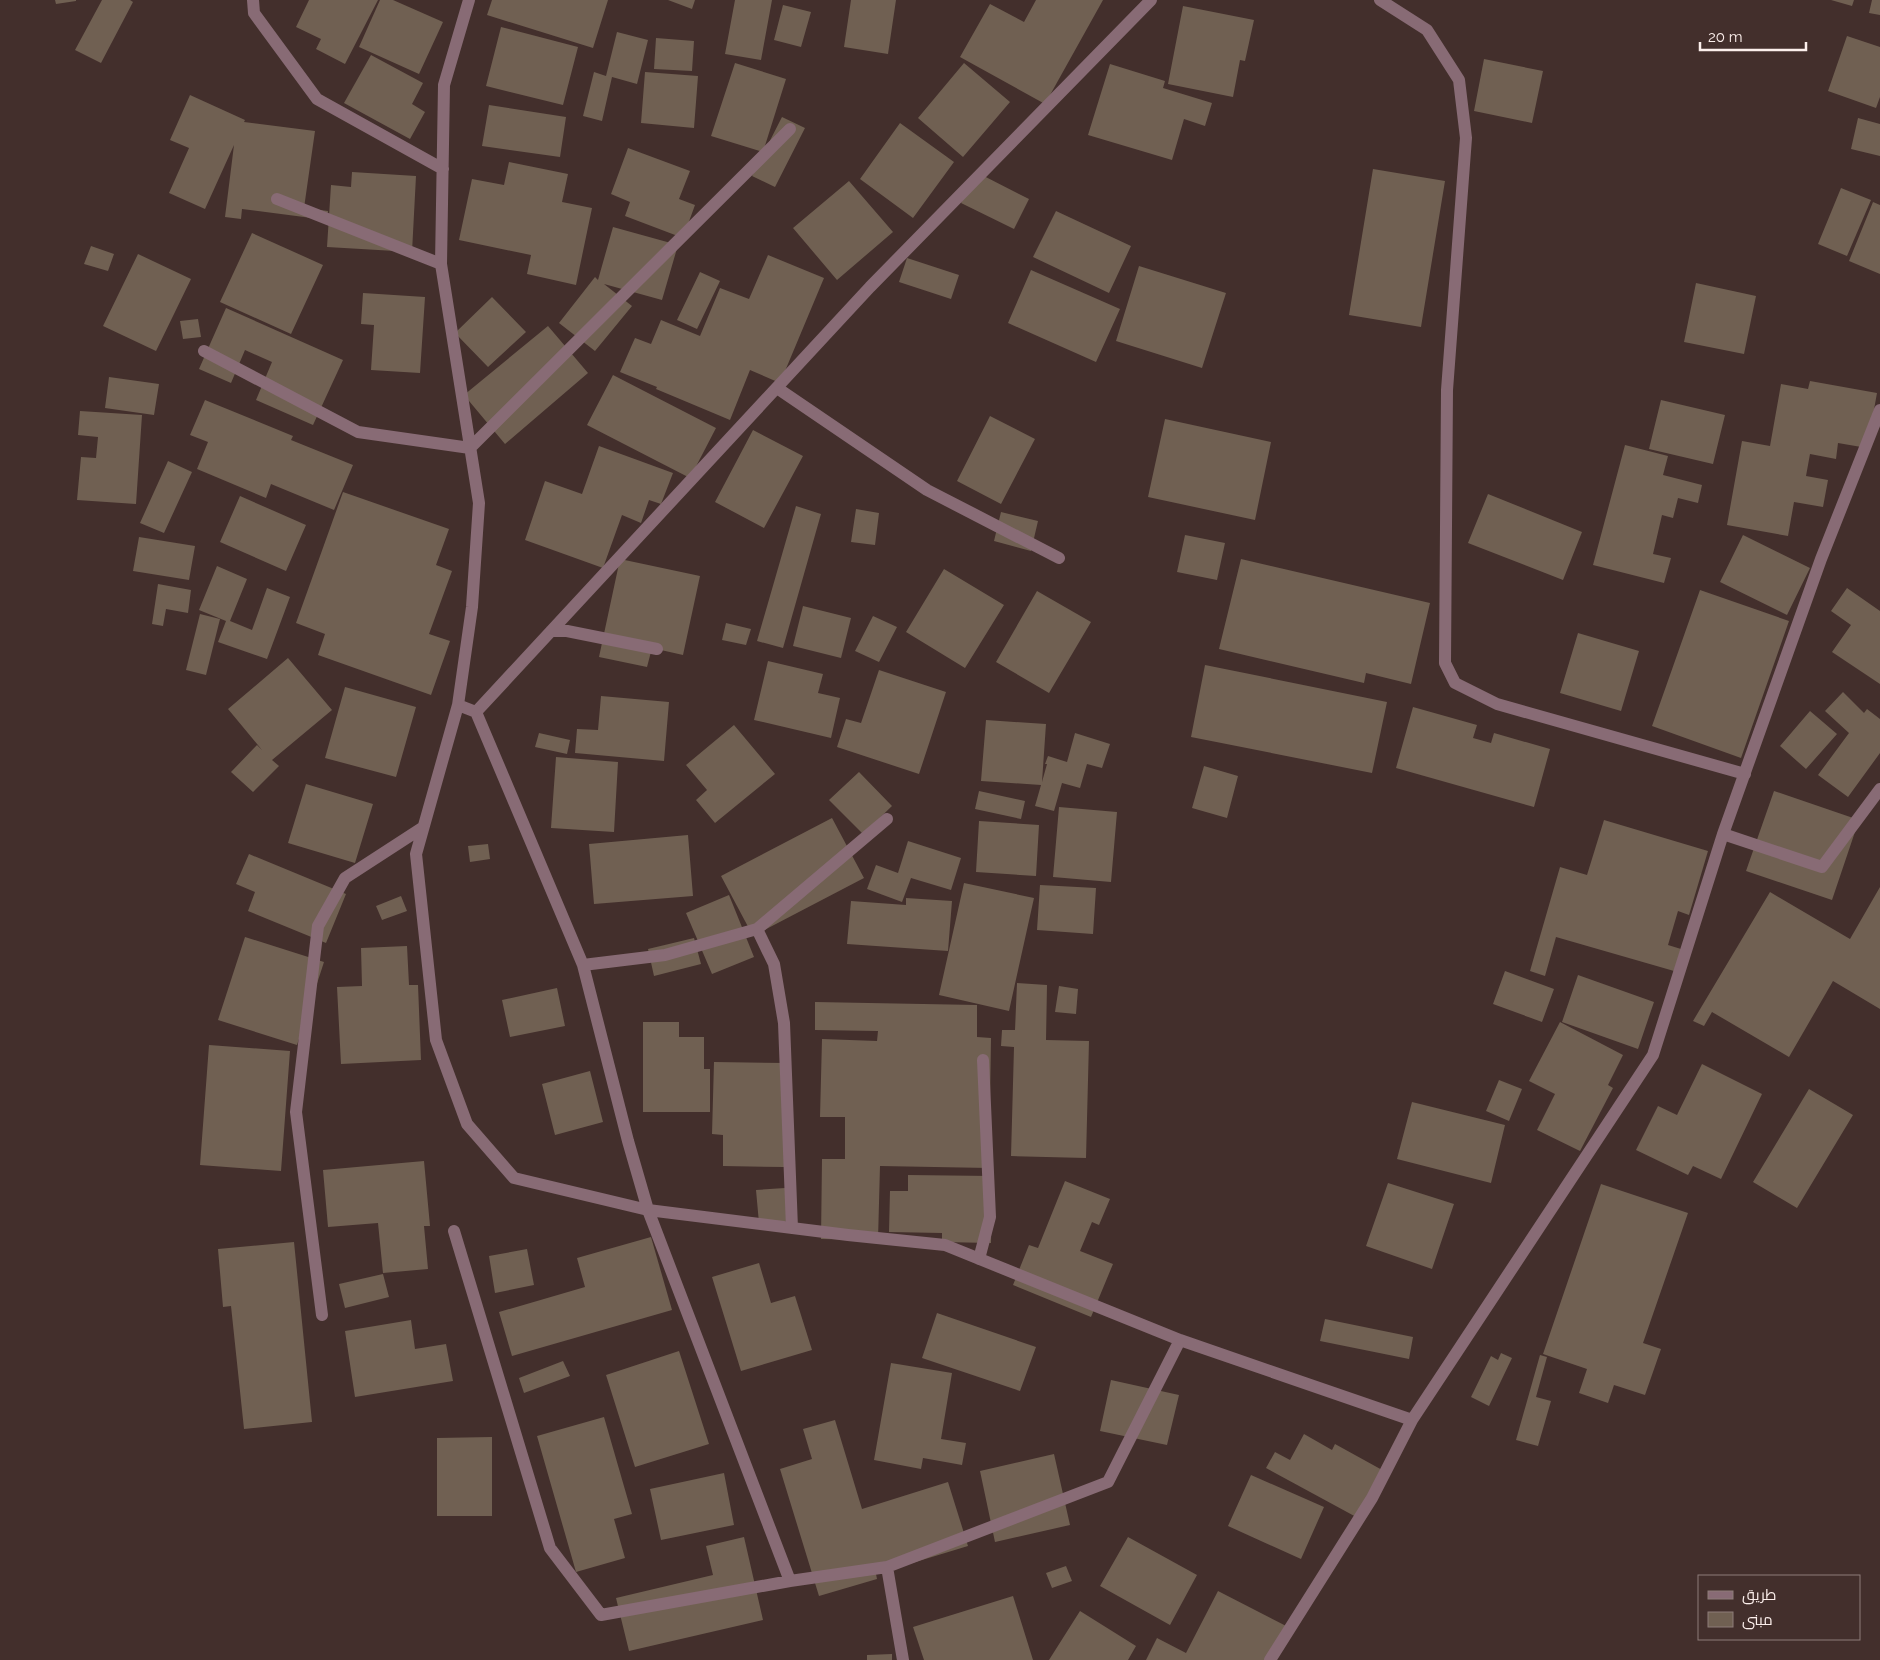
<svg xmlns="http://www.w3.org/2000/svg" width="1880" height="1660" font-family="Raleway,Cairo,sans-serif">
<rect width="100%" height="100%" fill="#432f2c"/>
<path fill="#706052" d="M55,0H76V1L56,4Z
M102,0H130L133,2L101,63L75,50Z
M309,0H378L345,64L316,49L321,39L296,27Z
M380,0H393L443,22L419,74L359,47Z
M492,0H608L593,48L487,15Z
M668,0H695L692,9Z
M735,0H772L761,60L725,54Z
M851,0H896L888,54L844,47Z
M1036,0H1103L1045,104L960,57L990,4L1024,22Z
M1831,0H1854L1852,6Z
M1872,0H1880V15L1869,13Z
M783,5L811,12L801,47L774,40Z
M1183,6L1254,20L1245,61L1240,60L1233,97L1168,84Z
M501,27L578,47L563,105L486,86Z
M617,32L648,40L637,84L612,77L602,121L583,116L594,72L606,76Z
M1847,36L1880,47V97L1876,108L1828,91Z
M656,38L694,41L692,71L654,69Z
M371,55L423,83L412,104L425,112L410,139L344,103Z
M1484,59L1543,71L1532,123L1474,111Z
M735,63L786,79L763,152L711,136Z
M964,63L1010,102L963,157L918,118Z
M1110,64L1165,81L1163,88L1212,103L1205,126L1184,119L1172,160L1088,135Z
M645,72L698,76L694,128L641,123Z
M190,95L245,120L244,122L315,131L304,208L328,211L327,220L242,209L241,219L225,217L234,145L205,209L169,193L189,148L170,140Z
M489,105L566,117L560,157L482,146Z
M782,117L805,128L775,187L752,176Z
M1858,118L1880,124V156L1851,149Z
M900,123L954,162L913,218L860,179Z
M628,148L690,171L679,199L695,205L683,238L625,216L630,202L611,194Z
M509,162L568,174L562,202L592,208L576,285L527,274L531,255L459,240L472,179L504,185Z
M1373,169L1445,181L1421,327L1349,315Z
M352,172L416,176L412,252L327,247L331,185L351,187Z
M976,172L1029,199L1014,229L961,203Z
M849,181L893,232L837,280L793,228Z
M1841,188L1871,200L1847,256L1818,244Z
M1873,202L1880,205V274L1849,261Z
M1056,211L1131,246L1109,293L1033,257Z
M613,227L678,245L662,300L604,284L632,306L595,351L559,323L595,277L598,280Z
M252,233L323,265L291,334L220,302Z
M91,246L114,254L108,271L84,264Z
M138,254L191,279L156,351L103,326Z
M768,255L824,278L780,383L750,370L730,420L656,389L657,387L620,372L635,338L651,344L661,320L700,336L720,288L749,299Z
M907,258L959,275L951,299L899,282Z
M1139,266L1226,293L1202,368L1116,341Z
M1031,270L1120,309L1096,362L1008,323Z
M700,272L720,281L697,329L677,320Z
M1696,283L1756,296L1744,354L1684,342Z
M363,293L425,297L420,373L371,370L374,325L361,324Z
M492,297L526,332L488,367L455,333Z
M226,308L343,360L313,425L256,400L272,362L245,350L231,383L199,369Z
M198,319L201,337L183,339L180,321Z
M548,326L588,373L505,444L464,395Z
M613,375L716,428L690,478L587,425Z
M109,377L159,384L154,415L105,408Z
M1810,381L1877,393L1867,448L1838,443L1836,459L1810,454L1806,476L1828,480L1823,507L1794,502L1788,536L1727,525L1742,441L1770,446L1781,384L1808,389Z
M205,400L293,436L291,440L353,465L334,510L271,484L266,498L197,469L208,442L190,435Z
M1661,400L1725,415L1713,464L1649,449Z
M80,411L142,415L136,504L77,500L81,457L96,458L98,437L78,435Z
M990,416L1035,439L1001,504L957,481Z
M1165,419L1271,442L1255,520L1148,497Z
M753,430L803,456L764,528L715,502Z
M1625,445L1668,456L1663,475L1702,485L1698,503L1678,498L1673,518L1662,515L1653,554L1671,558L1664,583L1593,565Z
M599,446L673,473L661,504L649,500L641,523L622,515L603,568L525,540L545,481L582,494Z
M168,461L192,472L164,533L140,523Z
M343,492L449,529L436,565L452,571L429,634L450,641L431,695L318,655L325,634L296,623Z
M1488,494L1582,532L1563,580L1468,543Z
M240,496L306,525L286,571L220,542Z
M796,506L821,514L783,648L757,641Z
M856,509L879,513L875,545L851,542Z
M1001,512L1038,521L1031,551L994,541Z
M1185,535L1225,543L1217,580L1177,572Z
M1743,535L1810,568L1787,615L1720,582Z
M139,537L195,546L189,580L133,571Z
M620,559L700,576L683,655L652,648L647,667L599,657Z
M1241,559L1430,603L1411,684L1366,673L1364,683L1219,649Z
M217,566L247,579L230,621L252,630L267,588L290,597L267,659L218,642L226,621L199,610Z
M944,569L1004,605L965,668L906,632Z
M158,584L191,590L188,613L166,609L163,626L152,624Z
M1847,588L1880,611V684L1832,652L1851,625L1831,611Z
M1700,590L1789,621L1741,758L1652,726Z
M1037,591L1091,622L1049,693L996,662Z
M803,606L851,618L841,658L793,646Z
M200,614L220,619L206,675L186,670Z
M873,616L897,627L879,662L855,651Z
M726,623L751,629L746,645L722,640Z
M1578,633L1639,651L1621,711L1560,693Z
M288,658L332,710L272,760L279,766L253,792L231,772L257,745L262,750L228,709Z
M768,661L823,674L818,693L840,698L831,738L754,720Z
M1205,665L1387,702L1372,773L1191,737Z
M879,670L946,692L919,774L837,747L846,719L861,723Z
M345,687L416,707L396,777L325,758Z
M1843,692L1864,713L1867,709L1880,719V753L1848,797L1818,775L1849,733L1825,711Z
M601,696L669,702L664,761L575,753L577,729L598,730Z
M1413,707L1477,725L1473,738L1491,743L1494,733L1550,749L1534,807L1396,768Z
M1810,711L1837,734L1806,769L1780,746Z
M986,720L1046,724L1042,782L1047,764H1045L1048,756L1067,762L1075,733L1110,744L1102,768L1087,764L1080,788L1062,783L1054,811L1035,806L1041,785L981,781Z
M734,725L775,774L715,823L696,800L707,790L686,765Z
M539,733L570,740L567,754L535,747Z
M556,757L618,762L614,832L551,828Z
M1204,766L1238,776L1227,818L1192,808Z
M859,772L892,806L863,834L829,800Z
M306,784L373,804L355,863L288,843Z
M979,791L1025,801L1021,819L975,809Z
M1774,791L1859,820L1832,900L1746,871Z
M1059,807L1117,812L1111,882L1053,877Z
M832,818L864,878L753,936L721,876Z
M1604,820L1708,851L1689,915L1678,911L1668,945L1681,949L1674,971L1556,937L1545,976L1530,971L1560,867L1587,875Z
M979,821L1039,825L1036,876L976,872Z
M688,835L693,896L594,904L589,844Z
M908,841L961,858L951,890L911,878L902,902L867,889L876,865L898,873Z
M488,844L490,859L470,862L468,846Z
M249,854L346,894L326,943L248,911L255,892L236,884Z
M964,883L1034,898L1009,1011L939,995Z
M1040,885L1096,888L1093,934L1037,930Z
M1880,887V1009L1833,981L1789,1057L1712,1012L1704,1026L1693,1021L1770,892L1850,939Z
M729,895L754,957L712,974L686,913Z
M401,896L407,911L382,920L376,906Z
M906,898L952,901L948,951L847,944L851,901L906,905Z
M245,937L324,962L297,1045L218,1020Z
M694,938L701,964L654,976L648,949Z
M407,946L409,985H418L421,1060L341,1064L337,987L362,986L361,948Z
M1505,971L1554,989L1542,1022L1493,1004Z
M1578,975L1654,1002L1638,1049L1562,1022Z
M1017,983L1047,985L1046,1040L1089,1041L1086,1158L1011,1156L1014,1047L1001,1046L1002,1030H1015Z
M1059,986L1078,989L1076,1014L1055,1012Z
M557,988L565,1026L510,1037L502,1000Z
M815,1002L977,1005V1037L991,1038L989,1168L880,1166L878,1240L821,1239L822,1159H845V1117H820L822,1039L877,1041L878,1031L815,1030Z
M643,1022H679V1037H704V1069H710V1112H643Z
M1560,1022L1623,1055L1608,1085L1613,1088L1580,1151L1537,1130L1555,1094L1529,1081Z
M209,1045L290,1051L281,1171L200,1165Z
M714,1062L786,1063L784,1167L723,1166V1135L712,1134Z
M1702,1064L1762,1094L1721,1179L1693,1166L1688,1175L1636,1150L1658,1106L1677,1115Z
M590,1071L603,1122L555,1135L542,1084Z
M1499,1080L1522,1089L1509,1121L1486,1111Z
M1809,1089L1853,1115L1797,1208L1753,1182Z
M1412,1102L1505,1125L1491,1183L1397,1159Z
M424,1161L430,1226H424L428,1269L383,1273L378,1223L328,1227L323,1170Z
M908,1175L992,1176L991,1243L942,1242V1233L889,1232L890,1191H908Z
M1065,1181L1110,1199L1099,1225L1092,1222L1080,1251L1113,1264L1091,1317L1013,1285L1029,1245L1038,1248Z
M1388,1183L1454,1204L1432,1269L1366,1246Z
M1601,1184L1688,1213L1643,1343L1661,1349L1645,1395L1614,1385L1608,1403L1579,1393L1587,1369L1543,1354Z
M785,1188L788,1221L759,1223L756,1190Z
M651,1237L672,1310L512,1356L499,1312L585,1287L577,1258Z
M294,1242L312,1422L244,1429L231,1306L223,1307L218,1249Z
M527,1249L534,1285L495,1293L489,1256Z
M759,1263L771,1303L795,1296L812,1350L741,1371L712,1277Z
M383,1274L389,1297L345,1308L339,1284Z
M937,1313L1036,1347L1020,1391L922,1358Z
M1325,1319L1413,1337L1409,1359L1320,1341Z
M411,1320L415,1349L446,1344L453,1381L355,1397L345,1331Z
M679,1351L709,1444L635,1467L606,1375Z
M1501,1353L1512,1358L1489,1406L1471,1397L1491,1356L1498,1360Z
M1540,1355L1547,1357L1536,1397L1551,1401L1538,1446L1516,1440Z
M563,1361L570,1376L524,1393L519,1378Z
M891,1363L952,1373L941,1439L966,1443L962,1465L923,1458L921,1469L874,1460Z
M1111,1380L1179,1395L1167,1445L1100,1431Z
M604,1417L632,1514L614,1519L625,1558L576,1572L537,1436Z
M835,1420L862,1509L948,1482L968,1546L876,1574L877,1579L819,1596L780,1469L812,1459L803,1429Z
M1304,1434L1332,1450L1335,1444L1384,1471L1358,1518L1266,1468L1275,1452L1290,1460Z
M492,1437V1516H437V1438Z
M1054,1454L1070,1525L995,1542L980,1471Z
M724,1473L734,1525L661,1540L650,1489Z
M1251,1475L1324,1507L1301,1559L1228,1526Z
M744,1537L763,1620L629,1651L616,1598L713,1575L706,1546Z
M1128,1537L1197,1575L1170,1625L1100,1586Z
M1066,1566L1072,1581L1052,1588L1046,1573Z
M1218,1591L1292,1629L1276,1660H1146L1157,1638L1186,1653Z
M1013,1596L1033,1660H924L913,1627Z
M1080,1611L1136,1646L1128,1660H1049Z
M892,1654V1660H867V1655Z"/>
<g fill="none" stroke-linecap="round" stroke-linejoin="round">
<path stroke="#886b75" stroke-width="12" d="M253,0L254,13L317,99L443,169
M469,0L444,85L441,264L479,503L472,607L458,705L416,854L436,1040L467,1124L514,1178L648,1210L848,1235L945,1245L1180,1340L1412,1420
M1380,0L1427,30L1459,80L1466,138L1447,390L1445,663L1455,683L1497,704L1745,774
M277,199L441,264
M204,351L358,432L470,448L790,129
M777,388L927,490L1059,558
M551,631H567L657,649
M458,705L476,712L870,287L1151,0
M476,712L583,965L628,1141L648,1210L790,1581
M1723,834L1822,867L1880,789
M757,929L774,964L784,1023L792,1228
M583,965L665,955L757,929L887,819
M454,1231L550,1548L601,1615L790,1581L887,1567L1108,1482L1180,1340
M979,1259L990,1217L983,1060
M322,1315L296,1112L318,926L345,878L422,828
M887,1567L903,1660
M1270,1660L1372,1498L1412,1420L1653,1055L1723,834L1821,559L1880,410"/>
</g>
<rect x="1698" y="1575" width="162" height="65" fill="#432f2c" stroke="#8d7c79"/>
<rect x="1708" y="1591" width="25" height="8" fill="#886b75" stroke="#8d7c79"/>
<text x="1742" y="1600" font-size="15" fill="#fcefec">طريق</text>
<rect x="1708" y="1612" width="25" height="15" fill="#706052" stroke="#8d7c79"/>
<text x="1742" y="1625" font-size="15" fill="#fcefec">مبنى</text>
<path d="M1700 42v8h106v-8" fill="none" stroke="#fcefec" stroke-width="2.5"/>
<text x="1708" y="42" font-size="15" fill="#fcefec" stroke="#432f2c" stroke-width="4" paint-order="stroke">20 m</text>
</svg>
